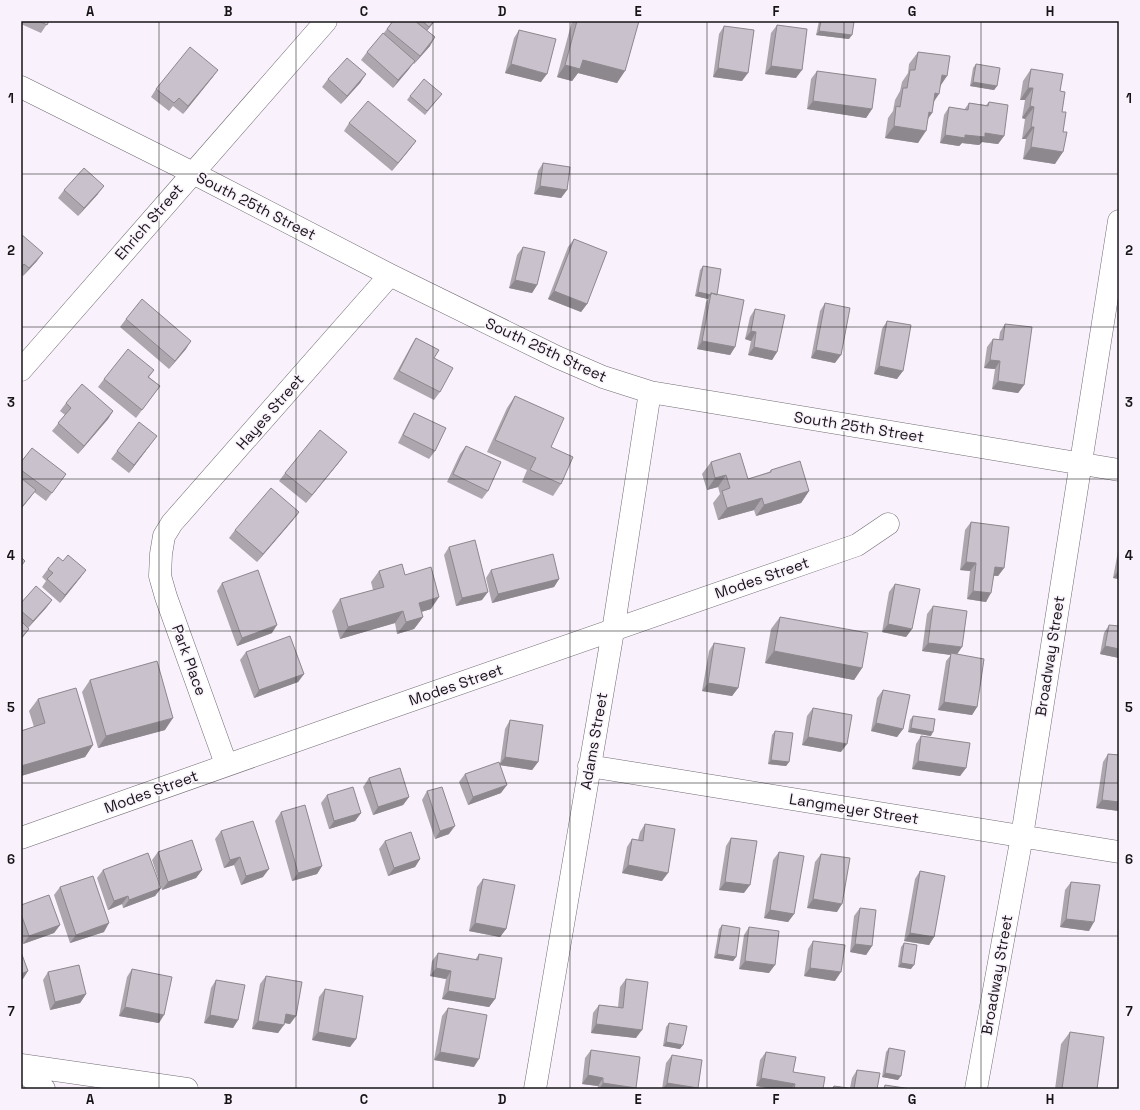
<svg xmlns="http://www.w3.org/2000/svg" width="1140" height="1110" font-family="'Space Grotesk',sans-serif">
<rect width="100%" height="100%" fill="#f9f1fb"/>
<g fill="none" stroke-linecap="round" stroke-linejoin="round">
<g stroke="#726b74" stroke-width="23">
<path id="minor" d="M21,87L193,173L390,275L557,357L603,377L650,392L1119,470
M21,370L326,21
M226,764L166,597L160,576L161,554L164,536L172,523L390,275
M589,766L1119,852
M21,838C299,738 578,643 857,545L888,524
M21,1065L187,1089
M21,1069L44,1089
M535,1089L613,631L650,392
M976,1089L1022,836L1119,221"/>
</g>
<use href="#minor" stroke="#fff" stroke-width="22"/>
</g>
<path fill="#ada6af" d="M21,21H49L41,33L21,24Z
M393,21H435L427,31L430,46L414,64L413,63L409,69L393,88L361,60L367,52L383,34Z
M572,21H639L617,83L578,73L572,81L557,77Z
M819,21H845L849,39L816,35Z
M777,25L796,78L765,74L771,33Z
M724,26L742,81L713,77L719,34Z
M519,30L541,82L505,73L514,38Z
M918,52L941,85L933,102L932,113L928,119L918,143L885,138L888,118L893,111L895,100L900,91L902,82L908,73L909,64Z
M976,64L997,86L994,90L970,86L973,68Z
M1031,69L1060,91L1062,112L1055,164L1023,159L1026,139H1022L1025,119L1022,118L1025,100H1020L1023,81Z
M218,70L212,78L183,114L173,106L169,111L151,97L156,89Z
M817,71L872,109L866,118L807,109L811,79Z
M366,74L360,83L341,104L322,87L328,79Z
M442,94L425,115L407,100L410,96Z
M989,102L1004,136L998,144L982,142L979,145L962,143L959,146L940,143L944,115L949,107L964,110L969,103L986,105Z
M349,123L416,141L410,149L392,171L344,131Z
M543,163L567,190L561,198L534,194L538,171Z
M64,190L98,194L78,216L58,198Z
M21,234L37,261L23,276L21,274Z
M574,239L587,304L581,312L548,299L568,247Z
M523,247L537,285L532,293L509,288L517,255Z
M703,266L717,295L735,347L730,355L697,349L706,302L708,299L695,296L700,270Z
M825,303L835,363L811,358L820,311Z
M755,309L777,352L772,360L748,355L751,341L745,339L750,317Z
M126,319L186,349L169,369L120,327Z
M887,321L897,379L874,374L882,329Z
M1005,324L1024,385L1018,393L992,389L995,369L984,368L987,347L993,339H999L1000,332Z
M416,338L434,358L440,392L434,400L393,379L411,346Z
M154,370L149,377L160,386L136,418L98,387L104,379Z
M515,396L551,447L561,484L553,496L522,482L527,470L487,452L507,408Z
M66,403L113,411L108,419L78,454L52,431L65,415L60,411Z
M414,413L435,451L429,459L398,443L409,421Z
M151,444L129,473L111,459L117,451Z
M466,446L488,491L482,499L447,482L460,454Z
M341,460L306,503L279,481L285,473Z
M21,462L66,474L46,501L34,492L21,509Z
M711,462L748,479L769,472L771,470L809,491L801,503L756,516L754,510L718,520L713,503L720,494L718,487L707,490L702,474Z
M299,512L293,520L257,562L229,538L235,530Z
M971,522L1004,568L998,576H994L986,602L967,599L970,571L960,570L965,530Z
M1119,546V579L1113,578Z
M449,547L482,600L456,606L444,555Z
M63,561L86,570L80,578L60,603L42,587L46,581L42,577L48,569Z
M491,570L559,579L554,587L492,603L486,578Z
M379,571L405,575L431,609L421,612L423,617L414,629L397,634L395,623L340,639L332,611L340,599L373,590L371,582Z
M222,583L272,633L237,646L217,591Z
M895,584L912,629L906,637L882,632L889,592Z
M52,600L46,608L28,628L29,629L21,639V603Z
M933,606L957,654L977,707L972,715L938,710L946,661L951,655L922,651L927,614Z
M780,617L862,668L854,680L765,663L771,629Z
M1109,625L1119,658L1100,654L1104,633Z
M714,643L738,688L732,696L702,691L709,651Z
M246,652L304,674L298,682L254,698L240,660Z
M90,680L165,730L98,748L82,692Z
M883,690L903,729L897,737L871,731L877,698Z
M38,699L93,745L85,757L21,776V731L34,727L29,711Z
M813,708L841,752L802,745L807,716Z
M913,716L931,736L908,732L910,720Z
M510,720L538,762L532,770L500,765L501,793L468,805L459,782L465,774L500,764L505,729Z
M775,731L789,762L786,766L768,764L772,735Z
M921,736L966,768L960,776L912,769L916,744Z
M1108,754L1119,755V811L1096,808L1103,762Z
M369,778L409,797L403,805L373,815L363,787Z
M427,791L449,834L435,839L422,800Z
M327,795L361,813L355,821L329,829L321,803Z
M281,812L322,866L317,874L292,881L275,821Z
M645,824L662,881L622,873L627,847L632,839L638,840L640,832Z
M221,831L263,877L241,885L234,865L224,868L215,839Z
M731,838L744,893L719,890L726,846Z
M385,841L420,859L415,867L388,876L379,849Z
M158,852L202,870L196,878L162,890L152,860Z
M779,852L794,914L788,922L764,918L773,860Z
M821,854L837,912L807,908L815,862Z
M103,870L161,888L155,896L123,908L122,904L108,910L97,878Z
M920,871L934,937L929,945L904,941L915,879Z
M483,879L506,929L500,937L469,931L477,887Z
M1071,882L1089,931L1060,927L1065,890Z
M60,887L104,932L70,943L54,895Z
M21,905L60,925L54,933L23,944L21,939Z
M860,908L872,946L866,955L850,952L854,916Z
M722,925L736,957L733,961L714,958L719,929Z
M749,927L769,973L739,969L744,935Z
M813,941L835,981L804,976L808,949Z
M904,943L911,969L898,967L901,947Z
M438,953L475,960L479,954L495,999L489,1007L442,999L446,979L430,976L432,961Z
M132,969L159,1023L119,1016L127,977Z
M48,972L86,994L80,1003L50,1010L43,980Z
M266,976L290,1024L284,1023L278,1033L252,1029L260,984Z
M626,979L636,1038L591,1033L593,1013L599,1005L618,1007L620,987Z
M216,980L238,1020L233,1028L204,1023L211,988Z
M325,989L356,1039L350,1047L312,1040L319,997Z
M448,1008L474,1067L434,1060L442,1016Z
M669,1023L680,1049L663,1046L666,1027Z
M1070,1032L1097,1089H1055L1061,1044Z
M889,1048L898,1080L882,1077L886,1052Z
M591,1050L635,1089H597L598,1086L582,1084L585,1058Z
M766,1052L793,1072L823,1089H774L756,1086L760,1060Z
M672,1055L698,1088L697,1089H662L666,1063Z
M857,1070L877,1089H831L834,1086L850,1088L852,1078Z"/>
<path fill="#8d878e" d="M434,21H435L423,35L429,27Z
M819,31L852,35L849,39L816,35Z
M435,37L430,46L414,64L420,56Z
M583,60L625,71L617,83L578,73L572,81L557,77L565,65Z
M415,61L409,69L393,88L398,80Z
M511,64L547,74L541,82L505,73Z
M771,66L802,70L796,78L765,74Z
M718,68L748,73L742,81L713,77Z
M218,70L212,78L183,114L188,106Z
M366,74L360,83L341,104L347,96Z
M942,75L947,76L939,88Z
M973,82L997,86L994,90L970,86Z
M1028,88H1033L1025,100H1020Z
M935,93L939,94L931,106Z
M813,101L872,109L866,118L807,109Z
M1030,106L1034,107L1025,119L1022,118Z
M929,112L932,113L923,125Z
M894,126L926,131L918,143L885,138Z
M1031,127H1034L1026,139H1022Z
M985,133L1004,136L998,144L982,142L979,145L962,143L959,146L940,143L945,135Z
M416,141L410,149L392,171L398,163Z
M1031,147L1063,152L1055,164L1023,159Z
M104,186L98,194L78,216L84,208Z
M540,186L567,190L561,198L534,194Z
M43,253L37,261L23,276L29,268Z
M515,280L537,285L532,293L509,288Z
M554,291L587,304L581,312L548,299Z
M698,292L711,294L708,299L695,296Z
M751,331L756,332L751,341L745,339Z
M191,341L186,349L169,369L175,361Z
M702,341L735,347L730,355L697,349Z
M754,347L777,352L772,360L748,355Z
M816,350L841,355L835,363L811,358Z
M990,360L1000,361L995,369L984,368Z
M879,366L903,371L897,379L874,374Z
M998,381L1024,385L1018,393L992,389Z
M113,411L108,419L78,454L84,446Z
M157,436L151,444L129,473L134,465Z
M347,452L341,460L306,503L312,495Z
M726,475L718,487L707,490L715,478Z
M36,490L30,498L21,509V508Z
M809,491L801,503L756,516L764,505Z
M762,498L754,510L718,520L727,508Z
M299,512L293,520L257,562L263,554Z
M966,562L976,563L970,571L960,570Z
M995,567L1004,568L998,576L989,575Z
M86,570L80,578L60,603L65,595Z
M1119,570V579L1113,578Z
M559,579L554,587L492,603L498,594Z
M973,591L991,593L986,602L967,599Z
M488,592L482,600L456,606L462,598Z
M439,597L431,609L411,615L419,603Z
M52,600L46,608L27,629L33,621Z
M403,611L395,623L340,639L348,627Z
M423,617L414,629L397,634L406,622Z
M888,624L912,629L906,637L882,632Z
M277,625L272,633L237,646L242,638Z
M29,629L23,637L21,639V638Z
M928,643L962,647L956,656L951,653V655L922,651Z
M1105,646L1119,649V658L1100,654Z
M774,651L862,668L854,680L765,663Z
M304,674L298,682L254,698L259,690Z
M708,683L738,688L732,696L702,691Z
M944,702L977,707L972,715L938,710Z
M173,718L165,730L98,748L106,736Z
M876,723L903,729L897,737L871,731Z
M911,728L933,732L931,736L908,732Z
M808,737L847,744L841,752L802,745Z
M93,745L85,757L21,776V766Z
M505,757L538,762L532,770L499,765Z
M771,760L789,762L786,766L768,764Z
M918,761L966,768L960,776L912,769Z
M507,785L501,793L468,805L473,797Z
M409,797L403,805L373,815L378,807Z
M1102,800L1119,802V811L1096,808Z
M361,813L355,821L329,829L334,821Z
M455,826L449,834L435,839L440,831Z
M240,857L234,865L224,868L230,860Z
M420,859L415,867L388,876L394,868Z
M628,865L668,873L662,881L622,873Z
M322,866L317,874L292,881L298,873Z
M269,869L263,877L241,885L246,876Z
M202,870L196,878L162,890L168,882Z
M725,882L750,885L744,893L719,890Z
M161,888L155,896L123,908L129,900Z
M128,896L122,904L108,910L114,901Z
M813,899L842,904L837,912L807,908Z
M770,910L794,914L788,922L764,918Z
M1066,919L1094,922L1089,931L1060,927Z
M109,923L104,932L70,943L76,935Z
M475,923L506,929L500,937L469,931Z
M60,925L54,933L23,944L29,936Z
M910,933L934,937L929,945L904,941Z
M855,944L872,946L866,955L850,952Z
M717,954L736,957L733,961L714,958Z
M745,961L775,965L769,973L739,969Z
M901,963L914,965L911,969L898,967Z
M436,968L451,971L446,979L430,976Z
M810,968L841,972L835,981L804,976Z
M28,971L23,979L21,980V974Z
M448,991L495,999L489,1007L442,999Z
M86,994L80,1003L50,1010L55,1002Z
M125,1007L164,1015L159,1023L119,1016Z
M286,1014L296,1016L290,1024L280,1022Z
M210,1015L238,1020L233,1028L204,1023Z
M258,1021L284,1025L278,1033L252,1029Z
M596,1024L642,1030L636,1038L591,1033Z
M318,1032L356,1039L350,1047L312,1040Z
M666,1042L683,1045L680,1049L663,1046Z
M440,1052L479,1059L474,1067L434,1060Z
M885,1073L901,1076L898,1080L882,1077Z
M588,1075L603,1078L598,1086L582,1084Z
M761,1078L795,1084L791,1089H774L756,1086Z
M603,1083L636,1088L635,1089H599Z
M667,1083L698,1088L697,1089H663Z"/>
<path fill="#c9c1cb" stroke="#8d878e" d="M39,21H49L47,25Z
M393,21H415L435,37L420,56L387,29Z
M422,21H434L429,27Z
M577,21H639L625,71L583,60L580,69L565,65Z
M821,21H845L854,22L852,35L819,31Z
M777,25L807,29L802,70L771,66Z
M724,26L754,30L748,73L718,68Z
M519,30L556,39L547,74L511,64Z
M383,33L415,61L398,80L367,52Z
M190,47L218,70L188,106L179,98L174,103L156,89Z
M918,52L950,56L947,76L942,75L939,94L935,93L932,113L929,112L926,131L894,126L896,106L900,107L903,88H907L910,70H915Z
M347,58L366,74L347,96L328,79Z
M976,64L1000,68L997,86L973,82Z
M1031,69L1063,74L1060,91L1065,92L1062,112H1066L1063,132H1067L1063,152L1031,147L1034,127H1031L1034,107L1030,106L1033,88H1028Z
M817,71L876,79L872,109L813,101Z
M424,79L442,94L427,111L410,96Z
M368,101L416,141L398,163L349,123Z
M989,102L1008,105L1004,136L985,133V137L965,135V138L945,135L949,107L968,110L969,103L988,106Z
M543,163L570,167L567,190L540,186Z
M84,168L104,186L84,208L64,190Z
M21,234L43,253L29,268L24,264L22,267L21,266Z
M574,239L607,252L587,304L554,291Z
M523,247L545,252L537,285L515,280Z
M703,266L721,269L717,295L711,293V295L698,292Z
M711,293L744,300L735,347L702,341Z
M142,299L191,341L175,361L126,319Z
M825,303L850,308L841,355L816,350Z
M755,309L785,315L777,352L754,347L756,332L751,331Z
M887,321L911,325L903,371L879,366Z
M1005,324L1032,327L1024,385L998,381L1000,361L990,360L993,339L1003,340Z
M416,338L439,350L434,358L453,368L440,392L399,371Z
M128,349L154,370L148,377L160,386L142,410L104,379Z
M82,384L113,411L84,446L58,423L71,408L66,403Z
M515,396L564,418L551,447L573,457L561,484L530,470L536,458L495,440Z
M414,413L446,428L435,451L403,435Z
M139,422L157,436L134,465L117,451Z
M320,430L347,452L312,495L285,473Z
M466,446L501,462L488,491L453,474Z
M32,448L66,474L52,493L21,470V462Z
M740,453L748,479L771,472V470L800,461L809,491L764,505L762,498L727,508L722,491L730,488L726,475L715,478L711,462Z
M21,478L36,490L21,508Z
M271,488L299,512L263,554L235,530Z
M971,522L1009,527L1004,568L995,567L991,593L973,591L976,563L966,562Z
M475,540L488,592L462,598L449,547Z
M553,554L559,579L498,594L491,570Z
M68,555L86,570L65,595L47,579L53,573L48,569L58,557L63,561Z
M21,557L25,561L21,566Z
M402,564L405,575L431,567L439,597L419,603L423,617L406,622L403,611L348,627L340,599L384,587L379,571Z
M258,570L277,625L242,638L222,583Z
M895,584L920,589L912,629L888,624Z
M36,586L52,600L33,621L21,611V603Z
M933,606L967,611L962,647L928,643Z
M780,617L868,633L862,668L774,651Z
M21,621L29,629L21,638Z
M1109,625L1119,626V649L1105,646Z
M290,636L304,674L259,690L246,652Z
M714,643L745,648L738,688L708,683Z
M951,653L984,659L977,707L944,702Z
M157,661L173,718L106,736L90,680Z
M76,688L93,745L21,766V731L45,723L38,699Z
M883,690L910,695L903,729L876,723Z
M813,708L852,715L847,744L808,737Z
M913,716L935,719L933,732L911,728Z
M510,720L543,725L538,762L505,757Z
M775,731L793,733L789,762L771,760Z
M921,736L970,743L966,768L918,761Z
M1108,754L1119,755V802L1102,800Z
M499,762L507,785L473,797L465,774Z
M400,768L409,797L378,807L369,778Z
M353,787L361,813L334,821L327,795Z
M442,787L455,826L440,831L427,791Z
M305,805L322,866L298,873L281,812Z
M253,821L269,869L246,876L240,857L230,860L221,831Z
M645,824L675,829L668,873L628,865L632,839L643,841Z
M411,832L420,859L394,868L385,841Z
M731,838L757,841L750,885L725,882Z
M192,840L202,870L168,882L158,852Z
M779,852L804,856L794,914L770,910Z
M148,853L161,888L129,900L128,896L114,901L103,870Z
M821,854L850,858L842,904L813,899Z
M920,871L945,876L934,937L910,933Z
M93,876L109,923L76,935L60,887Z
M483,879L515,885L506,929L475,923Z
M1071,882L1100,885L1094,922L1066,919Z
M49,895L60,925L29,936L21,914V905Z
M860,908L876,910L872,946L855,944Z
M722,925L740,928L736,957L717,954Z
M749,927L779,931L775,965L745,961Z
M813,941L845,945L841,972L810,968Z
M904,943L917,945L914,965L901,963Z
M21,952L28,971L21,974Z
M438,953L478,960L479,954L502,958L495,999L448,991L451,971L436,968Z
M79,965L86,994L55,1002L48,972Z
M132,969L172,977L164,1015L125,1007Z
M266,976L302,982L296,1016L286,1014L284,1025L258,1021Z
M626,979L648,982L642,1030L596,1024L599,1005L623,1008Z
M216,980L245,985L238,1020L210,1015Z
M325,989L363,996L356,1039L318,1032Z
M448,1008L487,1015L479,1059L440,1052Z
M669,1023L687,1026L683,1045L666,1042Z
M1070,1032L1104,1037L1097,1089H1062Z
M889,1048L905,1051L901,1076L885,1073Z
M591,1050L640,1057L636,1088L603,1083V1078L588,1075Z
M766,1052L796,1057L793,1072L825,1077L823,1089H794L795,1084L761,1078Z
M672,1055L702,1060L698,1088L667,1083Z
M857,1070L880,1073L877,1089H833L834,1086L854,1089Z
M885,1085L911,1089H884Z"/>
<path fill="none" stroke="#161417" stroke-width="1" stroke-opacity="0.55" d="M159,21V1089M296,21V1089M433,21V1089M570,21V1089M707,21V1089M844,21V1089M981,21V1089M21,174H1119M21,327H1119M21,479H1119M21,631H1119M21,783H1119M21,936H1119"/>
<g text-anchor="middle" stroke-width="3" stroke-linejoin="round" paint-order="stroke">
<g font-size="15" fill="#161417" stroke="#f9f1fb">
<text transform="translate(256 206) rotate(27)" y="5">South 25th Street</text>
<text transform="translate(149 222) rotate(-49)" y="5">Ehrich Street</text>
<text transform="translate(546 350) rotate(25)" y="5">South 25th Street</text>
<text transform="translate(270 412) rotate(-49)" y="5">Hayes Street</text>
<text transform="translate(859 427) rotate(9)" y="5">South 25th Street</text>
<text transform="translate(762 578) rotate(-19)" y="5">Modes Street</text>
<text transform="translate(1050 656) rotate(-81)" y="5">Broadway Street</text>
<text transform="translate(189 660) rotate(70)" y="5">Park Place</text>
<text transform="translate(456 685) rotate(-19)" y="5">Modes Street</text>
<text transform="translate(594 741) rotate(-80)" y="5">Adams Street</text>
<text transform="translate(151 792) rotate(-20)" y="5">Modes Street</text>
<text transform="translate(854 809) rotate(9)" y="5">Langmeyer Street</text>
<text transform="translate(997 975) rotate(-80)" y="5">Broadway Street</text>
</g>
</g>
<rect width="1140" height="1110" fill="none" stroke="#f9f1fb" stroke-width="44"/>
<rect x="22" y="22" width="1096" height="1066" fill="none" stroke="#161417" stroke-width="1.5"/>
<g font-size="13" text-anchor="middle" font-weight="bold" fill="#161417">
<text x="90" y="16">A</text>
<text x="228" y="16">B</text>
<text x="364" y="16">C</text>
<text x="502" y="16">D</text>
<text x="638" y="16">E</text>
<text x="776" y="16">F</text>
<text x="912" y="16">G</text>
<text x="1050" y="16">H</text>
<text x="11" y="103">1</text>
<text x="1129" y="103">1</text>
<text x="11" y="255">2</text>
<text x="1129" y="255">2</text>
<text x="11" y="407">3</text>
<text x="1129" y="407">3</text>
<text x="11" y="560">4</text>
<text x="1129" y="560">4</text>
<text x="11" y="712">5</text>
<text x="1129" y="712">5</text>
<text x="11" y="864">6</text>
<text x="1129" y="864">6</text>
<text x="11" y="1016">7</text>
<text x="1129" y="1016">7</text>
<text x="90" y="1104">A</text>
<text x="228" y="1104">B</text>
<text x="364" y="1104">C</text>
<text x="502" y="1104">D</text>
<text x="638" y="1104">E</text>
<text x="776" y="1104">F</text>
<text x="912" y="1104">G</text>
<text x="1050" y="1104">H</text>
</g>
</svg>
